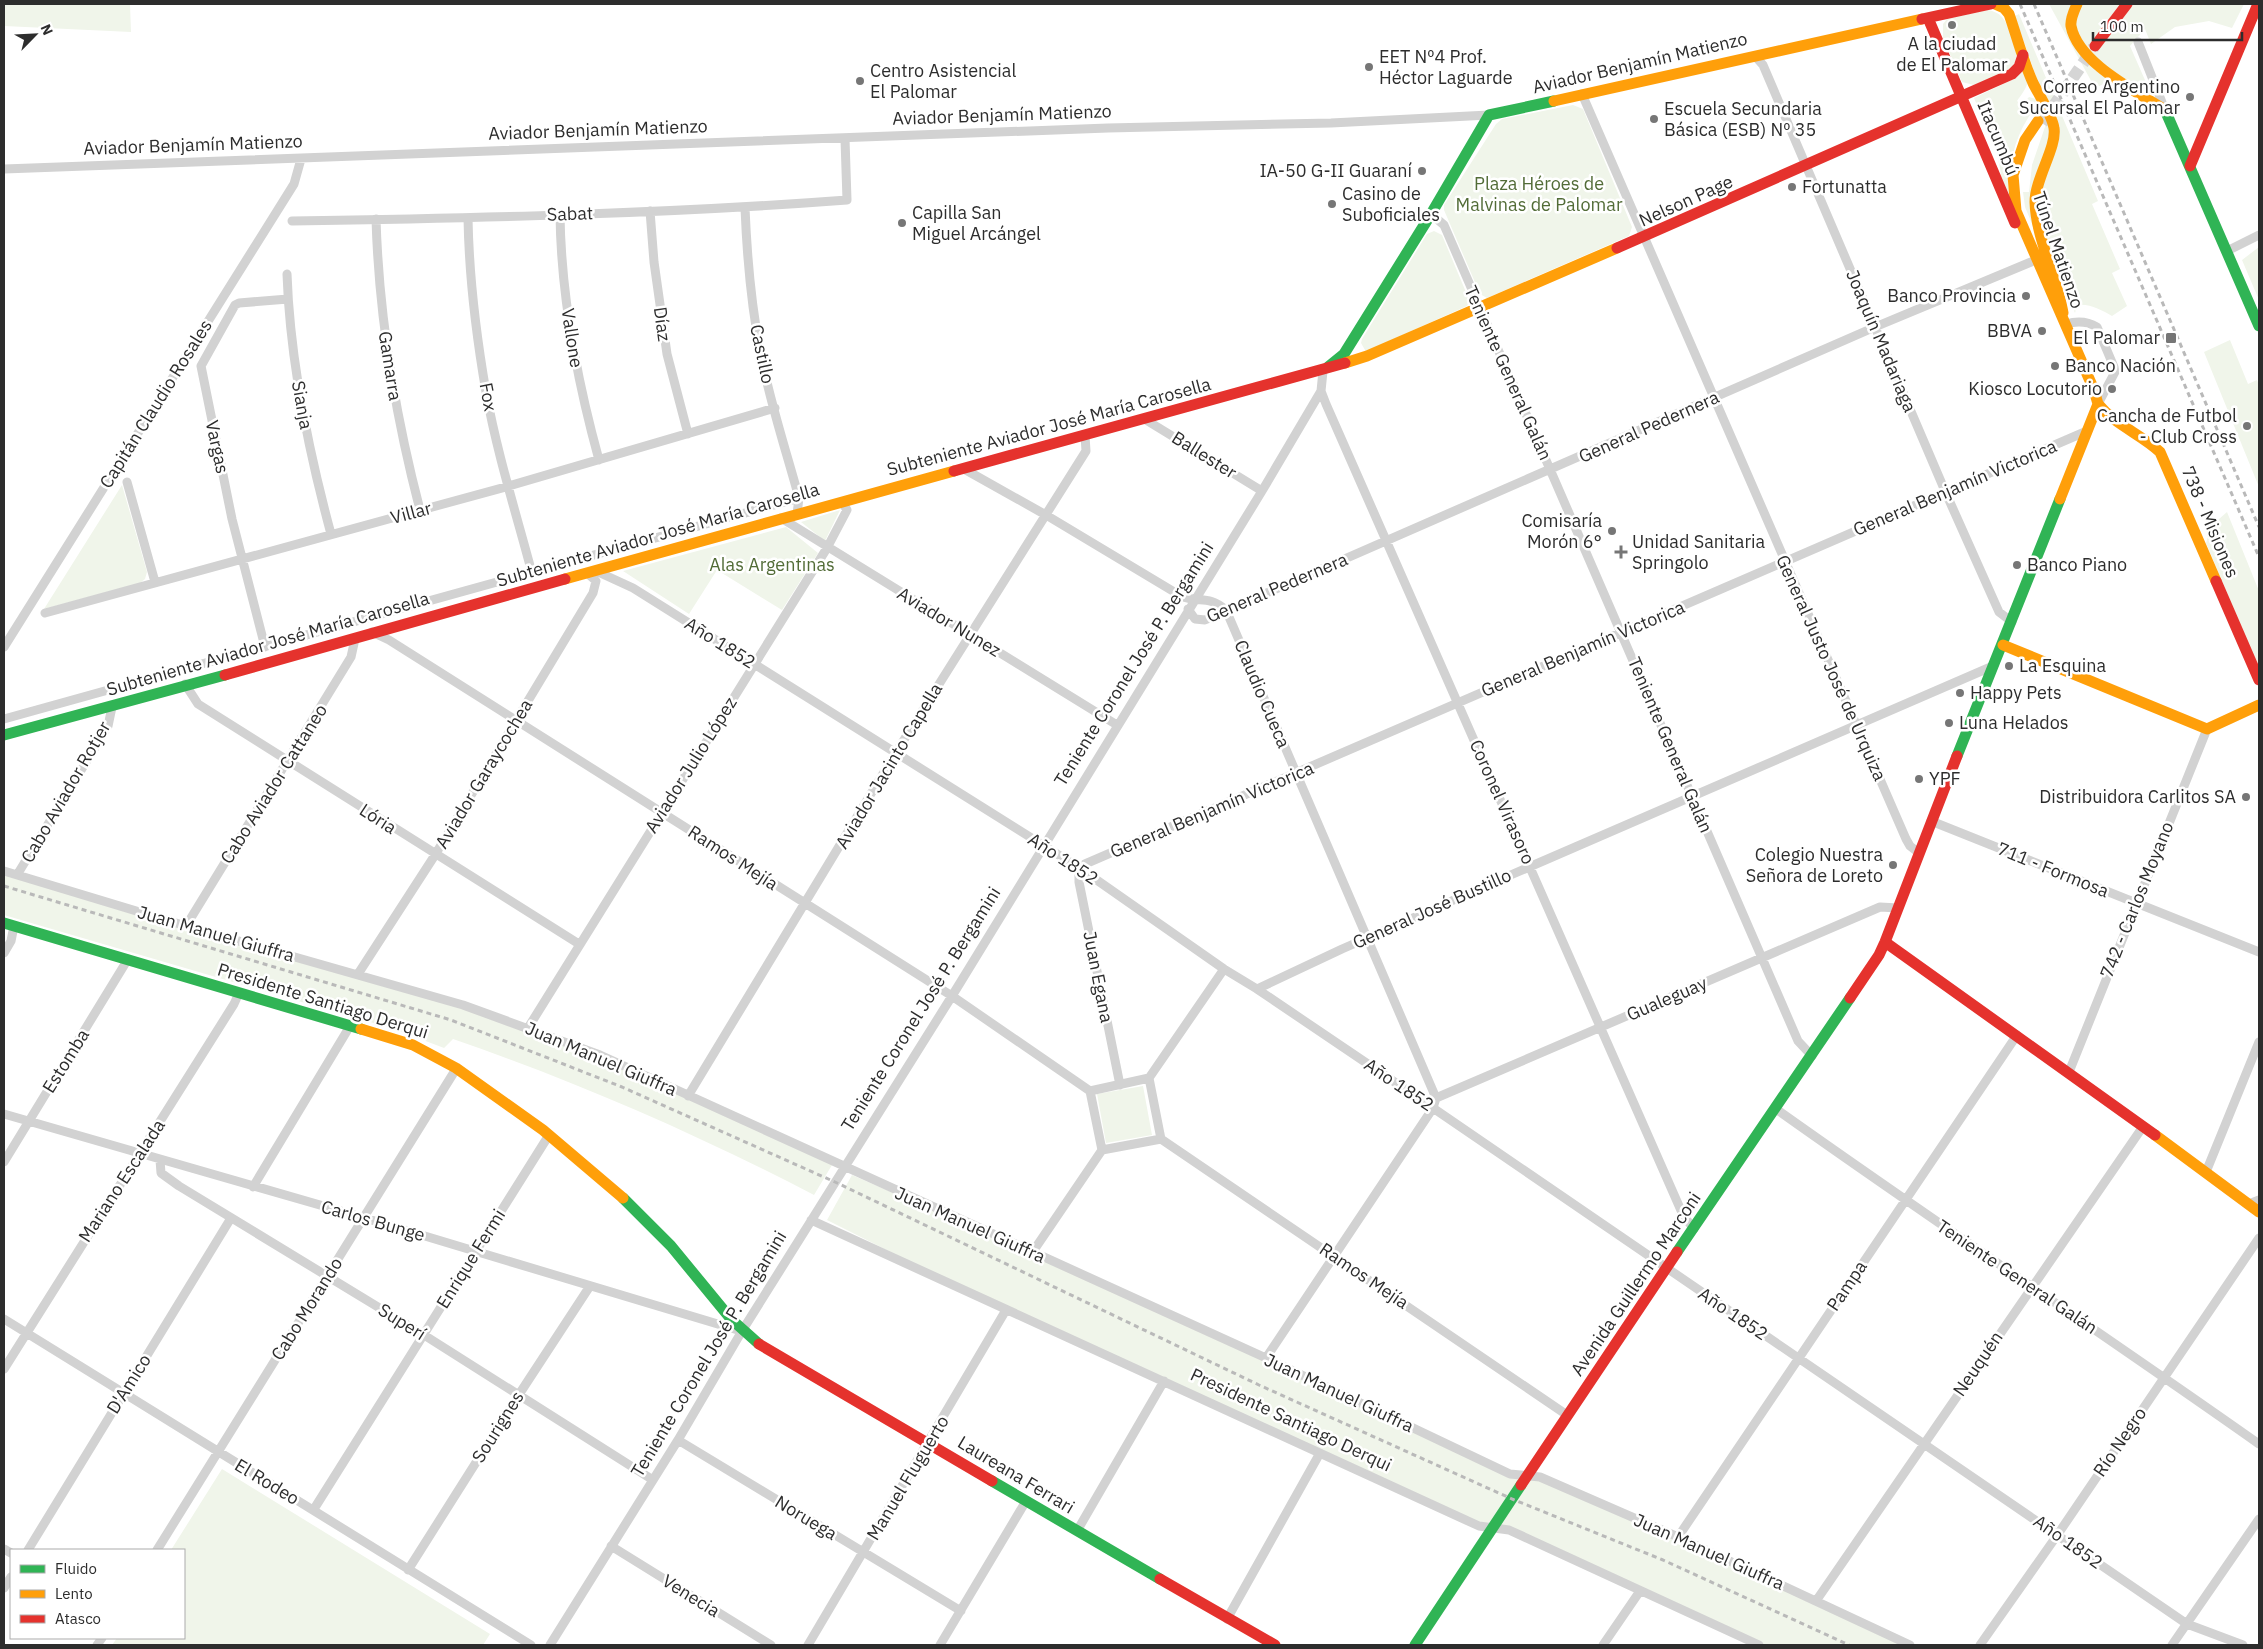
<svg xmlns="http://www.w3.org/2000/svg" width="2263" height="1649" font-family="'IBM Plex Sans',sans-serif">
<rect width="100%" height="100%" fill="#fff"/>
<path fill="#f0f5ea" d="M4,4H130L131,32L4,26Z
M2049,4H2244L2232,28L2209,21L2175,27L2151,44L2145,29L2130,46L2152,96L2110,81L2095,88Z
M1988,10C1994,11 1998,13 2002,17C2010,27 2022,54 2013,66C2008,73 1983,81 1974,85L1962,82L1943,38V24L1947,19Z
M2019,14L2098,201L2092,204L2120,269L2112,273L2127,306L2112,316C2102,310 2089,303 2077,305L2075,313C2063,283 2038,227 2039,196C2040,177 2050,148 2054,128L2060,127L2040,88L2015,16Z
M2024,69C2033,81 2024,91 2017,101L2022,105L2029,97L2036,99L2049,120L2051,133L2050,142L2039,172L2032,201L2034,222L2042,248L2025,207L2023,192H2029L2032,165L2047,121L2035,108C2012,138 2006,172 2012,209L2009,211L1999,183L2001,174L1997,153L1974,98L2016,78Z
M1573,105L1583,109L1632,227L1629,236L1487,298L1480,294L1444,210V205L1496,124L1502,119Z
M1434,231L1442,235L1468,297L1469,302L1467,306L1369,350H1365L1361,343L1362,339L1427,234Z
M2259,247V300L2242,260Z
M2230,340L2248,384L2257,380L2259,385V487L2204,352Z
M122,485L147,572L145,579L140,583L44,609Z
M840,510L825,541L801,522Z
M2227,512L2259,591V668L2206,543L2211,526Z
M786,527L818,553L782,610L717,570L689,614L623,571Z
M4,871L358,974L600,1055L832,1165L814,1195C697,1134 578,1082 453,1039L444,1048L394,1029L4,915Z
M1143,1086L1152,1135L1106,1143L1097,1094Z
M852,1175L1032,1253L1510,1474L1535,1476L1910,1645H1759L1509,1530L1493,1529L1006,1310L827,1220Z
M222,1469L490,1634L483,1645H112L117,1638H184V1550H171Z"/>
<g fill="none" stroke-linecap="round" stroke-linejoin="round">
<path stroke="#d5d5d5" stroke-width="12" stroke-dasharray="12 6" stroke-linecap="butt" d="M2042,123L2094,47"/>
<path stroke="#d2d2d2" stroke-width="9" d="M2138,42L2165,110
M1755,56L1763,65L1945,491L1999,612L2012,622
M1582,94L1906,839L1910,846L1919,853
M4,169L1108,128L1331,123L1489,115
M745,208C747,257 751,306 761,355C770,403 786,450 799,498L797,514
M650,211L654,262L667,354L688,434
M560,214C561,298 577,380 599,460
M1431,214L1444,225L1798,1041L1812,1056
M468,218C469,276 476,334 486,392C497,453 516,513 532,573
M376,219C379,319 395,414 420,510
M292,221C477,218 662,214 847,200L845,139
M2227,251L2259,235
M287,274C290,362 308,449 331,534
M2066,324C2076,321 2087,321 2097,327L2114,367L2115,372L2098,404
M1323,371L1321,391L1326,404L1683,1215L1694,1229
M1146,420L1262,491
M964,469L1046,515L1181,596C1200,604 1207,594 1226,610L1436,1098L1433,1108L1266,1358
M127,482L155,582
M781,518L1117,725
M596,571L633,588L1081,869L1224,969L1257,989L1433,1108L2187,1624L2243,1645
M1188,609L1195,619L1205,620L1875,327L2031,262
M45,613L509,486L775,408
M372,632L389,640L952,996L1090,1091
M4,647L294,184L301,159
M265,647L232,519L201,366L235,305L239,303L288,299
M185,684L198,704L579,944
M4,719L799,498
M1931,821L2259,952
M4,871L186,926L463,1005L600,1055L1266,1358L1510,1474L1540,1477L1678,1537L1910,1645
M17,875L108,726L112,707
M186,926L351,657L355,639
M4,953L11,941L14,926
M358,974L435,855L593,593L596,581L587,573
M1257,989L1342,949L1513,874L1993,666
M528,1028L827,548L847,510L842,502
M2069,1072L2207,729
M1149,1078L1224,969
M1120,1085L1079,882V875L1085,864L2087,431
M1090,1091L1149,1078L1161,1139
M1090,1091L1102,1150L1161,1139
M688,1096L895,754L1086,451L1085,436
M1436,1098L1880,907L1898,908
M1776,1109C1936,1223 2099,1331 2259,1444
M4,1114L365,1218L741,1331
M1161,1139L1567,1415
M160,1160L161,1173L179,1186L424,1335L653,1480
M4,1162L128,959
M2206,1172L2259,1042
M253,1187L350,1026
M2249,1204L2259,1200
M811,1220L1479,1526L1509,1530L1759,1645
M1032,1253L1102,1150
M4,1319L531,1645
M4,1369L234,1004L239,993
M678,1440L961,1611
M314,1509L549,1135
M1077,1531L1164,1381
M1678,1537L2017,1035
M611,1546L771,1645
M4,1549L11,1553
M28,1550L231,1218
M157,1550L456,1069
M408,1570L518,1396L590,1286
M4,1588L11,1577
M1816,1601L2142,1128
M1227,1619L1320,1453
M97,1645L102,1638
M550,1645L678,1440L742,1331L952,996L1262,491L1321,391
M808,1645L1006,1310
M940,1645L1026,1501
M1603,1645L1640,1591
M1980,1645L2058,1534L2259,1238
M2172,1645L2259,1519"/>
<path stroke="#30b455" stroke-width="11" d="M2165,110L2259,326
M1328,367L1344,354L1431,214L1489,115L1554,101
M4,735L225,675
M1957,756L2060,499
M4,923L361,1029
M623,1198L671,1246L731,1319L759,1344
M1677,1252L1850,998
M992,1481L1160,1579
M1415,1645L1521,1485"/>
<path stroke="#ff9f0a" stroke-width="11" d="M1995,4L2004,8L2009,14C2017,37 2023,61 2033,83C2039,95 2052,115 2054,128C2057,147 2035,179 2035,202C2036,238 2057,277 2063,313
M2077,4C2074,11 2070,19 2071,26C2078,63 2136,91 2165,110
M1554,101L1922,19
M2038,121L2025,140L2013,175L2016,211L2094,390L2098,404L2060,499
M1345,363L1367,356L1617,248
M2098,404C2115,425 2141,434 2160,452L2216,581
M565,579L954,471
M2003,645L2207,729L2259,705
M361,1029L413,1045L456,1068L543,1130L623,1198
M2155,1135L2259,1212"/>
<path stroke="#e5322d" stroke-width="11" d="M1928,18L2015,223
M1922,19L1991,4
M2095,46L2127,4
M2190,166L2258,4
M1617,248L2012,74L2019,67L2023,55
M954,471L1345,363
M2216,581L2259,680
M225,675L565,579
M1885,942L2155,1135
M1850,998L1879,955L1885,942L1957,756
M759,1344L992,1481
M1521,1485L1677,1252
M1160,1579L1275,1645"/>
<path stroke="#b9b9b9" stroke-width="3" stroke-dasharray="5 4" stroke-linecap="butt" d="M2020,4L2259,557
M2034,4L2259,527
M4,886L451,1020L622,1087L835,1182L1259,1385L1512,1499L1663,1560L1849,1645"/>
</g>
<g fill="#767676" stroke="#fff" stroke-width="2">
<circle cx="1952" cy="25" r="5"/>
<circle cx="1369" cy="67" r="5"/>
<circle cx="860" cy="81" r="5"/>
<circle cx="2190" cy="97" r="5"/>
<circle cx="1654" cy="119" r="5"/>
<circle cx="1422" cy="171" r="5"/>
<circle cx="1792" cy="187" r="5"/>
<circle cx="1332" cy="204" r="5"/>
<circle cx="902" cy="223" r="5"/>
<circle cx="2026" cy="296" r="5"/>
<circle cx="2042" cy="331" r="5"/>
<rect x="2165" y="332" width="12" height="12" rx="2.5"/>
<circle cx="2055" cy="366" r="5"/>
<circle cx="2112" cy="389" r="5"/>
<circle cx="2247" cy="426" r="5"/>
<circle cx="1612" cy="531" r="5"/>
<path d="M1618.5 544.5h5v5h5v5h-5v5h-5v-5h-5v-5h5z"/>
<circle cx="2017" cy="565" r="5"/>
<circle cx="2009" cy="666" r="5"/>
<circle cx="1960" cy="693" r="5"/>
<circle cx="1949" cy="723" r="5"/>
<circle cx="1919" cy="779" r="5"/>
<circle cx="2246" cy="797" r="5"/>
<circle cx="1893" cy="865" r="5"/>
</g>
<g text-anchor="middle" stroke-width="5" stroke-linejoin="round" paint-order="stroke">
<g font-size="18" fill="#2d2d2d" stroke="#fff" text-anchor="start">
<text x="1952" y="50" text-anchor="middle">A la ciudad<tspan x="1952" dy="21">de El Palomar</tspan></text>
<text x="1379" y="63">EET Nº4 Prof.<tspan x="1379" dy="21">Héctor Laguarde</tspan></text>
<text x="870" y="77">Centro Asistencial<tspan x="870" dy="21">El Palomar</tspan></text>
<text x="2180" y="93" text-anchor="end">Correo Argentino<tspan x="2180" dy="21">Sucursal El Palomar</tspan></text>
<text x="1664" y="115">Escuela Secundaria<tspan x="1664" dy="21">Básica (ESB) Nº 35</tspan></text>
<text x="1412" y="177" text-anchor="end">IA-50 G-II Guaraní</text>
<text x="1802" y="193">Fortunatta</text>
<text x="1342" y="200">Casino de<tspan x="1342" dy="21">Suboficiales</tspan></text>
<text x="912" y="219">Capilla San<tspan x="912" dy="21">Miguel Arcángel</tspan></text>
<text x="2016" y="302" text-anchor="end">Banco Provincia</text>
<text x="2032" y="337" text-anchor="end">BBVA</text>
<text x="2160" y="344" text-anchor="end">El Palomar</text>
<text x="2065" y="372">Banco Nación</text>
<text x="2102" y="395" text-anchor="end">Kiosco Locutorio</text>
<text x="2237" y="422" text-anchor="end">Cancha de Futbol<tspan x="2237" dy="21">- Club Cross</tspan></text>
<text x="1602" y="527" text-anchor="end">Comisaría<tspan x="1602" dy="21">Morón 6°</tspan></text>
<text x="1632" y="548">Unidad Sanitaria<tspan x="1632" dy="21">Springolo</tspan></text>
<text x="2027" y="571">Banco Piano</text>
<text x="2019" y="672">La Esquina</text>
<text x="1970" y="699">Happy Pets</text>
<text x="1959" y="729">Luna Helados</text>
<text x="1929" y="785">YPF</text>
<text x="2236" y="803" text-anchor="end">Distribuidora Carlitos SA</text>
<text x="1883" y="861" text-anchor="end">Colegio Nuestra<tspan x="1883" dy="21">Señora de Loreto</tspan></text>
</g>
<g font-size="18" fill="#2d2d2d" stroke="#fff">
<text transform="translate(1640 63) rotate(-13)" y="6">Aviador Benjamín Matienzo</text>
<text transform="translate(1002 115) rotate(-2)" y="6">Aviador Benjamín Matienzo</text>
<text transform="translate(598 130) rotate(-2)" y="6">Aviador Benjamín Matienzo</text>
<text transform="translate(1998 138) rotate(67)" y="6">Itacumbú</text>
<text transform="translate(193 145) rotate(-2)" y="6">Aviador Benjamín Matienzo</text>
<text transform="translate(1686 201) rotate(-24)" y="6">Nelson Page</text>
<text transform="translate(570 214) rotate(-2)" y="6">Sabat</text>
<text transform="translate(2058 250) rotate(71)" y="6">Túnel Matienzo</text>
<text transform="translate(662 324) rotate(82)" y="6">Díaz</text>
<text transform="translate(572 338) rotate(81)" y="6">Vallone</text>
<text transform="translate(1881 341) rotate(67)" y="6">Joaquín Madariaga</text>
<text transform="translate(762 354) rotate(78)" y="6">Castillo</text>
<text transform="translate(390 366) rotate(81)" y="6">Gamarra</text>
<text transform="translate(1508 373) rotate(66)" y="6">Teniente General Galán</text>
<text transform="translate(488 397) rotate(79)" y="6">Fox</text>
<text transform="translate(156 404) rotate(-58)" y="6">Capitán Claudio Rosales</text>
<text transform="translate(302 405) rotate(80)" y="6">Sianja</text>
<text transform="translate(1049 427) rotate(-15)" y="6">Subteniente Aviador José María Carosella</text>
<text transform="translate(1649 427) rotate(-24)" y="6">General Pedernera</text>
<text transform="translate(217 447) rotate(78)" y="6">Vargas</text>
<text transform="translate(1204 455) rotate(32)" y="6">Ballester</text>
<text transform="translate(1955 488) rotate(-23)" y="6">General Benjamín Victorica</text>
<text transform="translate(411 513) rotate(-15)" y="6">Villar</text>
<text transform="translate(2210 522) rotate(67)" y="6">738 - Misiones</text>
<text transform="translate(658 535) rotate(-16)" y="6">Subteniente Aviador José María Carosella</text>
<text transform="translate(1277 588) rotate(-23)" y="6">General Pedernera</text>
<text transform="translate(949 622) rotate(31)" y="6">Aviador Nunez</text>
<text transform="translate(720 643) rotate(32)" y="6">Año 1852</text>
<text transform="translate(268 644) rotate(-16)" y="6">Subteniente Aviador José María Carosella</text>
<text transform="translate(1583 649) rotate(-23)" y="6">General Benjamín Victorica</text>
<text transform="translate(1134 664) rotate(-58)" y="6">Teniente Coronel José P. Bergamini</text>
<text transform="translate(1831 668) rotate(66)" y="6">General Justo José de Urquiza</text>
<text transform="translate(1262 694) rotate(67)" y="6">Claudio Cueca</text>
<text transform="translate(1670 745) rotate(67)" y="6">Teniente General Galán</text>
<text transform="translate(691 765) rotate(-58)" y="6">Aviador Julio López</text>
<text transform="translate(889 766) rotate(-59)" y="6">Aviador Jacinto Capella</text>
<text transform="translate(484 774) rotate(-59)" y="6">Aviador Garaycochea</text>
<text transform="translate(274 784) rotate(-58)" y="6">Cabo Aviador Cattaneo</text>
<text transform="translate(66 792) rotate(-60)" y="6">Cabo Aviador Rotjer</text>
<text transform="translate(1502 802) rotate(66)" y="6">Coronel Virasoro</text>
<text transform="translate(1212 810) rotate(-23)" y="6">General Benjamín Victorica</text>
<text transform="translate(378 819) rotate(33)" y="6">Lória</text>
<text transform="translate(733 858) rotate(33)" y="6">Ramos Mejía</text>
<text transform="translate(1063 859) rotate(33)" y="6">Año 1852</text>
<text transform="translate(2053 870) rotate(22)" y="6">711 - Formosa</text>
<text transform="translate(2137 900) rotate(-68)" y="6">742 - Carlos Moyano</text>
<text transform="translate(1432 909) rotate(-24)" y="6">General José Bustillo</text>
<text transform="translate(216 934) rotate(16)" y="6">Juan Manuel Giuffra</text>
<text transform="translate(1098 977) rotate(79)" y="6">Juan Egana</text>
<text transform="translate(1667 999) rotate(-23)" y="6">Gualeguay</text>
<text transform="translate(323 1001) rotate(17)" y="6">Presidente Santiago Derqui</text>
<text transform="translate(921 1009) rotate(-58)" y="6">Teniente Coronel José P. Bergamini</text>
<text transform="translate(601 1059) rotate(23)" y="6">Juan Manuel Giuffra</text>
<text transform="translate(66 1061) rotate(-58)" y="6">Estomba</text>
<text transform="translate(1399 1085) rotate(34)" y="6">Año 1852</text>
<text transform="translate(122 1181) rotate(-57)" y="6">Mariano Escalada</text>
<text transform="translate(373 1221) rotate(16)" y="6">Carlos Bunge</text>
<text transform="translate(970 1225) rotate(24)" y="6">Juan Manuel Giuffra</text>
<text transform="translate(471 1259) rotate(-58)" y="6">Enrique Fermi</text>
<text transform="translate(1364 1276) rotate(34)" y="6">Ramos Mejía</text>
<text transform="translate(2017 1277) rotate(34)" y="6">Teniente General Galán</text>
<text transform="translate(1636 1284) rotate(-56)" y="6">Avenida Guillermo Marconi</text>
<text transform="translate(1847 1286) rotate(-56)" y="6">Pampa</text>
<text transform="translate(307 1309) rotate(-58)" y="6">Cabo Morando</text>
<text transform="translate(1733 1314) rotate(34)" y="6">Año 1852</text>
<text transform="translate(402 1322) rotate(32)" y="6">Superí</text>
<text transform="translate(709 1354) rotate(-59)" y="6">Teniente Coronel José P. Bergamini</text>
<text transform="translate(1978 1364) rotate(-56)" y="6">Neuquén</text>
<text transform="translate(129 1384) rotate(-58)" y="6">D'Amico</text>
<text transform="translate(1339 1393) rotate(25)" y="6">Juan Manuel Giuffra</text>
<text transform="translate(1291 1420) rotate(25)" y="6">Presidente Santiago Derqui</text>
<text transform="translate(498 1427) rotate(-58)" y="6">Sourignes</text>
<text transform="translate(2120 1442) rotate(-56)" y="6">Río Negro</text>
<text transform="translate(1016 1475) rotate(31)" y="6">Laureana Ferrari</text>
<text transform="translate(908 1478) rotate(-59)" y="6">Manuel Fluguerto</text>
<text transform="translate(267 1482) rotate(31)" y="6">El Rodeo</text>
<text transform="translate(806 1518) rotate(31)" y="6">Noruega</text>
<text transform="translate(2068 1542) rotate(35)" y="6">Año 1852</text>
<text transform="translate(1709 1552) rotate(24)" y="6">Juan Manuel Giuffra</text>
<text transform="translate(691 1596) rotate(32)" y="6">Venecia</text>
</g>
<g font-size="18" fill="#526c37" stroke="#fff">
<text x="1539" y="190">Plaza Héroes de<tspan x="1539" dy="21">Malvinas de Palomar</tspan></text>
<text x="772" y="571">Alas Argentinas</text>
</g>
</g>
<rect width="2263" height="1649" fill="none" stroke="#2d2d2d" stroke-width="10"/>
<rect x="10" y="1549" width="175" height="90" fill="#ffffff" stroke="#ababab"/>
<rect x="20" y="1565" width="25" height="8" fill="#30b455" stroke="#ababab"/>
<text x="55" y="1574" font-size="15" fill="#2d2d2d">Fluido</text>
<rect x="20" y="1590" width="25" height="8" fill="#ff9f0a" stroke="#ababab"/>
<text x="55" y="1599" font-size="15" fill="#2d2d2d">Lento</text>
<rect x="20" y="1615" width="25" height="8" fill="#e5322d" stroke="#ababab"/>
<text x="55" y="1624" font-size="15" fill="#2d2d2d">Atasco</text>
<g transform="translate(35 35) rotate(66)" stroke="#ffffff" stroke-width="4" paint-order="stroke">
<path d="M0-4L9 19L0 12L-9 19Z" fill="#2d2d2d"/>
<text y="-8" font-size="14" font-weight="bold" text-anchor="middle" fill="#2d2d2d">N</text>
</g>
<path d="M2093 32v8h149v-8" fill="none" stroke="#2d2d2d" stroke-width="2.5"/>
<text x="2100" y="32" font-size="15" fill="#2d2d2d" stroke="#ffffff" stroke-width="4" paint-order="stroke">100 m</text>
</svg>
